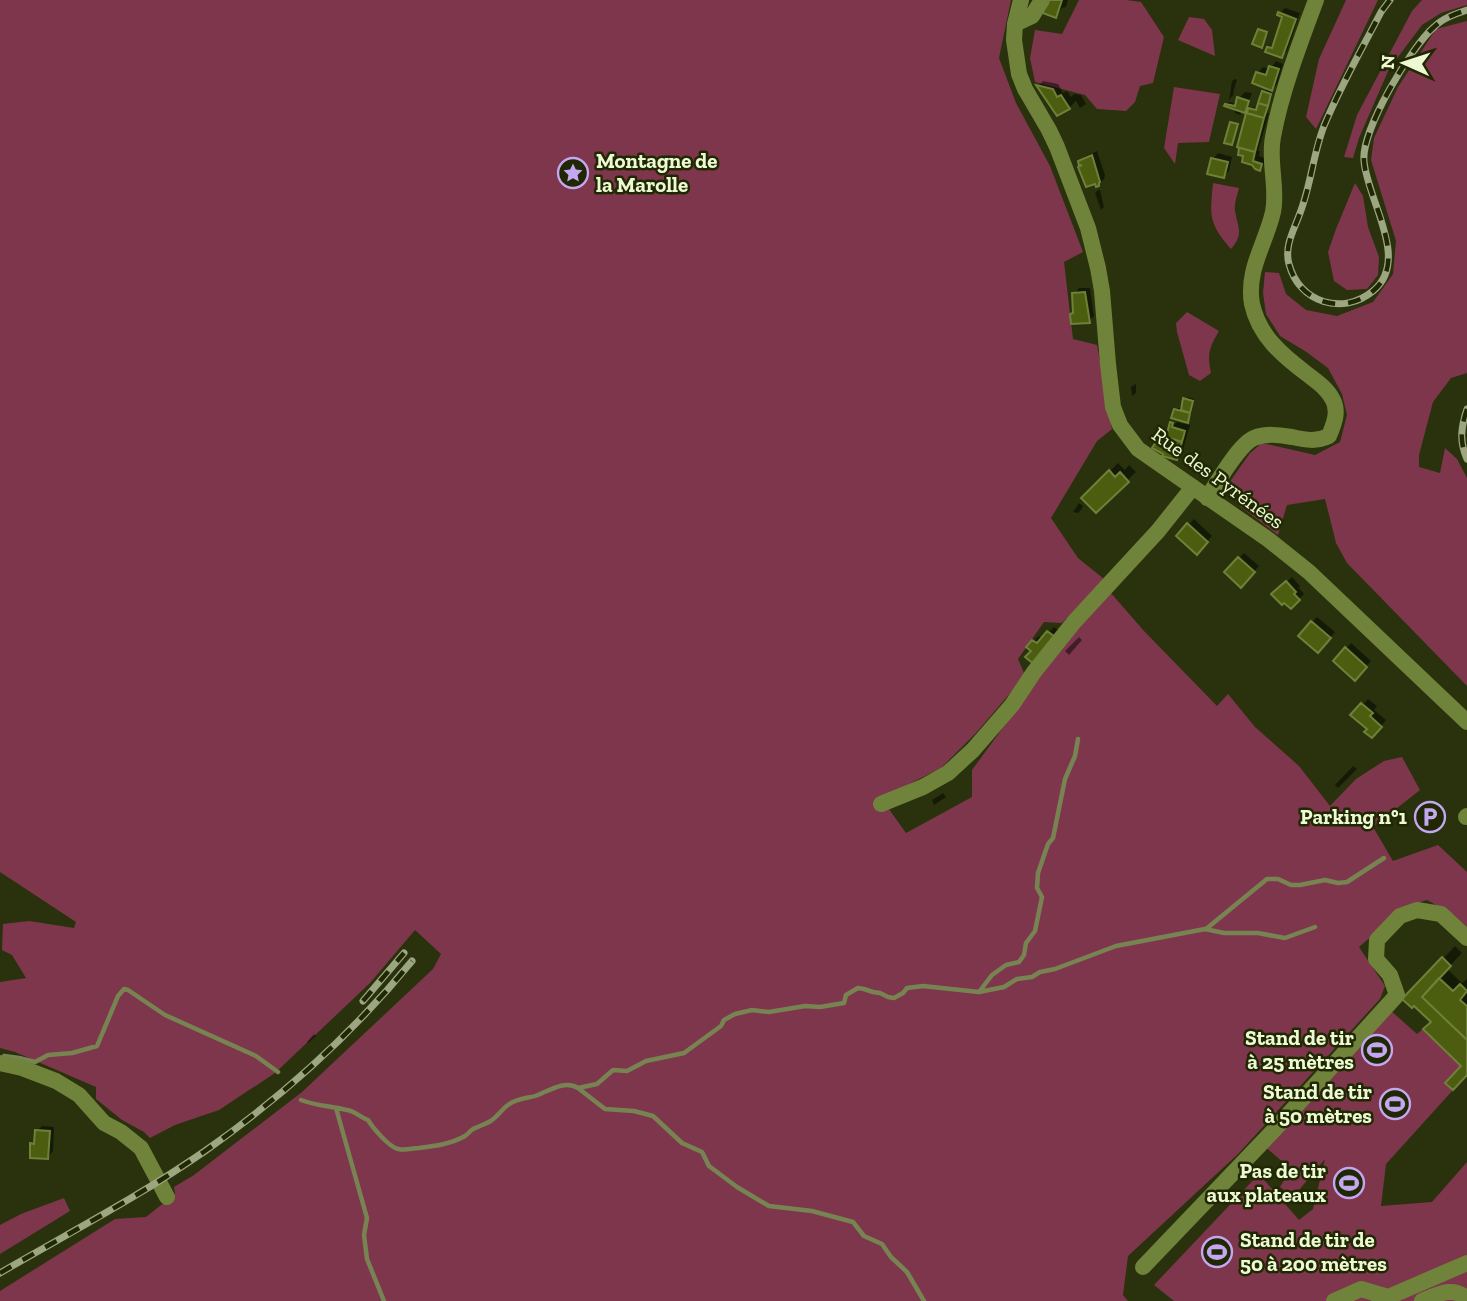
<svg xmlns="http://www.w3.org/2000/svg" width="1467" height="1301" font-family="'Zilla Slab',serif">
<rect width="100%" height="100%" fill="#29320c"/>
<path fill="#7e364d" d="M0,0H1011L999,58L1016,103L1050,166L1083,252L1064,262L1073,339L1097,345L1112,429L1097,441L1051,518L1078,558L1104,579L1062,623L1044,622L1018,659L1024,673L1012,691L976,733L941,768L881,798L906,833L972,797V770L1077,626L1110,592L1144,631L1217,706L1228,694L1255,727L1299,766L1330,806L1356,779L1384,761L1402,757L1420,790L1373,827L1393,861L1438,845L1467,872V927L1454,915L1427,900L1407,906L1359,947L1385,986L1380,999L1238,1154L1128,1256L1123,1295L1128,1301H0V1291L115,1219L146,1217L175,1194L174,1187L194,1175L302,1092L433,969L441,954L415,930L370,983L275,1073L219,1110L175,1125L150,1138L144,1132L122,1120L96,1099V1087L15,1052L0,1048V982L26,978L12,955L2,950L3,924L29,921L74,928L76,922L0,872Z
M1079,0H1126L1141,2L1164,37L1153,83L1140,86L1135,102L1126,111L1097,109L1085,95L1035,82L1030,58L1035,30L1062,34Z
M1346,0H1378L1316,129L1306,117L1319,59Z
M1422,0H1467V5L1441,13L1422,25L1389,69L1359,138L1353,158L1344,157L1357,115L1412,11Z
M1189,17L1204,19L1212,30L1215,56L1178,40Z
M1467,21V373L1451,378L1433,402L1419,455V467L1440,473L1445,448L1457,459L1467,478V686L1347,563L1336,543L1325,499L1287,505L1278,535L1241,507L1229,494V483L1250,453L1262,443L1315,455L1340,442L1347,415L1342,394L1328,368L1305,351L1280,336L1266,314L1263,293L1265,272L1279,273L1286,294L1306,310L1337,316L1373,302L1393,274L1396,241L1371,160L1374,138L1398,87L1436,29Z
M1174,87L1220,94L1209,142L1178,143L1175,164L1164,148Z
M1213,183L1239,188C1237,196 1234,203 1235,211C1238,228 1244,234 1231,249C1208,223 1210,215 1213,183Z
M1355,183L1363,196L1368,227L1379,257L1378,275L1367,289L1347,290L1334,281L1328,252L1336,229Z
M1187,312L1219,331C1209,348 1207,354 1211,373L1200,381L1189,375L1177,332L1176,323Z
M1390,1010L1417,1034L1423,1029L1461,1066L1446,1083L1453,1090L1386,1164L1381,1206L1432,1202L1467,1162V1301H1174L1154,1285L1259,1174L1299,1220L1313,1209L1325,1159L1293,1197L1280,1187L1291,1169L1264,1146Z
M64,1198L70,1211L0,1254V1225L21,1214Z"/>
<path fill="#0007" d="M1048,0H1068L1066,7L1062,8L1056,16Z
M1285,8L1300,13L1287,51L1282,56L1269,48L1274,42L1284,16L1280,13Z
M1276,61L1283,64L1277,84L1270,91L1272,92L1267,113H1269L1258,151H1260L1259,156L1266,159L1265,163L1260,169L1253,163L1248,114L1252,107L1258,108L1264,92L1268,88L1258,73L1263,67L1270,69Z
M1235,79L1237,80L1233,93L1234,94L1229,100L1232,81Z
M1043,81L1058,84L1063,93L1067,91L1071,97L1074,94L1081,95L1086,104L1080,108L1076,101L1069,108L1058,114L1039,85Z
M1245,92L1252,93L1246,108L1243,110L1240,115L1235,113L1233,107L1226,104L1229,102L1237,104L1239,98Z
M1097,151L1105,175L1104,179L1099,184L1081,166L1080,162L1086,156Z
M1218,153L1232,157L1229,171L1224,176L1213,159Z
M1098,190H1100L1104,207L1101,210L1095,193Z
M1079,288H1090L1094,316L1089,321L1071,314L1075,311L1074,294Z
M1136,384V393L1132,396L1131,387Z
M1187,397L1194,399L1189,418L1187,421L1175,410L1178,408H1183L1185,399Z
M1177,422L1190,425L1182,453L1176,458L1155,447L1165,434L1168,437L1171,427Z
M1118,463L1125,470L1129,465L1136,472L1096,510L1083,498Z
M1079,503L1083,506L1081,510L1078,513L1073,512Z
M1194,519L1212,536L1202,547L1178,536Z
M1244,553L1259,566L1247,580L1226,572Z
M1292,577L1300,586L1299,588L1304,594L1291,607L1274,594Z
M1317,617L1335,632L1323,646L1300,635Z
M1054,627L1062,633L1033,651L1034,641L1039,636L1043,639Z
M1079,637L1082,640L1069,655L1065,651Z
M1351,643L1371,661L1360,673L1335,661Z
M1368,699L1377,706L1374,710L1386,720L1377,731L1369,729L1353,715Z
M1353,766L1357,769L1338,788L1335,785Z
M943,793L946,797L934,805L932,800Z
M1455,946L1462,953L1447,969L1462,983L1467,979V1073L1464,1066L1433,1022L1415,1004L1405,999Z
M314,1034L316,1036L308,1043L307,1042Z
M42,1126L54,1127L53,1151L48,1157L32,1144L36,1140L37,1131Z"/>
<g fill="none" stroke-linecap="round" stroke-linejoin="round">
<path stroke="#778452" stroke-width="4.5" d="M1206,929L1267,879H1278L1291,885H1300L1325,880L1338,883L1347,882L1384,858
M979,992L992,975L1006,965L1019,962L1024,955L1026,943L1035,931L1042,897L1037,888L1038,873L1048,844L1053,838L1065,779L1075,756L1078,739
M4,1056L19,1058L35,1062L48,1055L72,1053L97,1046L118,996L124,989L128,990L165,1015L256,1056L278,1072
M578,1088L605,1109L634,1111L653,1116L682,1143L702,1152L709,1166L737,1187L769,1206L812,1211L853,1222L864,1236L882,1244L891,1257L907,1272L924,1301
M301,1100C317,1106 331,1106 347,1110C355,1111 360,1117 368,1120C373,1128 389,1147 398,1149C406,1151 412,1148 419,1148C435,1146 451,1144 465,1136C468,1134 470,1131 473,1129C479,1126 487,1124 492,1120C498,1116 502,1109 508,1105C519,1097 528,1099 538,1095C550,1090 565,1080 578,1088L597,1084L613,1070L627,1071L646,1061L684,1053L721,1026L724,1020L735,1014L752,1010L769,1012L805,1006L820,1007L844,1003L846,995L858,988L864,989L873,992L880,993L888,997L894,998L903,993L907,988L923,986L979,992L1004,987L1017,979L1032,977L1040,972L1055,969L1116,946L1205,929L1224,933H1258L1285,938L1315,927
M336,1108L367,1218L364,1235L367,1259L384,1301"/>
</g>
<path fill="#4c5d10" stroke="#6e8139" stroke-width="2" d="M1046,0H1062L1056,18L1040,12Z
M1278,12L1296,19L1282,58L1265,52L1267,47L1272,48L1282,17L1277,15Z
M1258,29L1267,32L1262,48L1252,44Z
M1269,66L1279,69L1272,91L1252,83L1256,72L1266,75Z
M1036,85L1053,89L1057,97L1061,95L1070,109L1057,116Z
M1262,91L1271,94L1268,106L1258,103Z
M1237,97L1249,101L1245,113L1224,106L1225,104L1235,106Z
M1258,103L1268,106L1264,118L1247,113L1248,108L1256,110Z
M1246,113L1264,118L1255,152L1237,147Z
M1230,122L1238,124L1232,145L1224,143Z
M1237,147L1255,152L1253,161L1262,164L1260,171L1255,169L1252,165L1242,162L1243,156L1238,155L1239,148Z
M1092,155L1100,182L1099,183V186L1096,187L1095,184L1086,187L1078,167L1082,165L1079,166L1078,161Z
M1211,158L1228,162L1224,178L1207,174Z
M1085,292L1090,323L1071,324L1070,314L1073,313L1072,293Z
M1183,398L1193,401L1190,413L1181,410Z
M1174,409L1190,413L1188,423L1171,418Z
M1170,422L1173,423L1172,427L1185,431L1182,442L1166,437Z
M1166,437L1182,442L1177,460L1162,456L1163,454L1152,448L1158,439L1164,443Z
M1109,470L1115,477L1120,472L1129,482L1096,513L1081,498Z
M1187,523L1208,542L1197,555L1176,536Z
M1238,557L1255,572L1241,588L1224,572Z
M1286,581L1296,592L1294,594L1300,600L1291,609L1284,603L1282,605L1271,594Z
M1311,621L1331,638L1318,653L1298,636Z
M1047,631L1058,639L1035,665L1025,657L1031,651L1026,647L1032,640L1037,643Z
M1345,647L1367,667L1355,681L1333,661Z
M1361,703L1373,713L1370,716L1382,727L1372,738L1364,732L1367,729L1350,715Z
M1442,957L1451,966L1422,997L1467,1040V1075L1453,1090L1445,1083L1461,1066L1423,1029L1431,1022L1414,1006L1412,1008L1402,999Z
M1439,978L1453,991L1460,984L1467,991L1460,1000L1467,1006V1040L1422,997Z
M35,1130L50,1131L48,1159L30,1158V1143L34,1144Z"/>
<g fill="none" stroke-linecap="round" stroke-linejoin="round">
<path stroke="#70833b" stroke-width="16" d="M1021,0L1015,24L1014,40L1019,74L1025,89L1049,130L1057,147L1088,228L1098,268L1102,291L1108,364L1113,407L1120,425L1138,449L1269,540L1309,572L1467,722
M1015,24L1032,16L1042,0
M1207,498C1217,483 1239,444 1254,438C1266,433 1279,435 1292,437C1306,440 1316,442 1329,436C1334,424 1339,412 1333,400C1327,388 1316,381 1307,374C1282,355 1259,336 1252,304C1246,270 1266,243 1273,212C1278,187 1268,162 1273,137C1281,92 1300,43 1316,0
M881,804L923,787L948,773L973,750L1012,705L1034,672L1074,622L1158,531L1193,487
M1466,817L1467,816
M0,1063L22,1068L56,1081L79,1095L104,1123L121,1132L141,1148L167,1197
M1143,1267L1274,1130L1397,995L1390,975L1376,959L1377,940L1400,916L1417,910L1441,914L1467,938
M1334,1301L1361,1289L1388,1297
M1379,1301L1467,1263
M1422,1301C1437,1295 1453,1285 1467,1299"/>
<g stroke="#9ca680" stroke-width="7">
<path id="rail" d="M1390,0L1381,12C1362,49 1340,87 1324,126C1313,154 1311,185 1300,213C1294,230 1284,246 1289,264C1299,303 1343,316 1373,291C1411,260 1367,200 1364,161C1361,130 1411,47 1434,27C1443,18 1455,14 1467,10
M1467,409C1461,427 1459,441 1467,459
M363,1001L404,953
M0,1273C69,1233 140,1196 205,1151C282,1097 353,1033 412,961"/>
</g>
<use href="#rail" stroke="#1f2802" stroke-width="4.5" stroke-dasharray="13" stroke-linecap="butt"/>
</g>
<defs>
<g id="sight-ring" transform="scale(1.575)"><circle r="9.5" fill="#1f2802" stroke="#c4a7f1" stroke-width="1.5"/><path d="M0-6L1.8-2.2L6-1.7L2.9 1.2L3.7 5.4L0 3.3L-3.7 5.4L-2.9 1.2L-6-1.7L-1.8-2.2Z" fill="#c4a7f1"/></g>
<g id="parking-ring" transform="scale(1.575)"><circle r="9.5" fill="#1f2802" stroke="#c4a7f1" stroke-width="1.5"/><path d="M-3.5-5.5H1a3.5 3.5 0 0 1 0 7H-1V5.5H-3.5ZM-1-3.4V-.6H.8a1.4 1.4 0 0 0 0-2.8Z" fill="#c4a7f1"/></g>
<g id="stadium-ring" transform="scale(1.575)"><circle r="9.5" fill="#1f2802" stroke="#c4a7f1" stroke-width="1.5"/><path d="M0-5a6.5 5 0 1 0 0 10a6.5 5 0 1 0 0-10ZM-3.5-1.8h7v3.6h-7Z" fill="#c4a7f1"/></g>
</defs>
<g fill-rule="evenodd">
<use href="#sight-ring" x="573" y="173"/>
<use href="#parking-ring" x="1430" y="817"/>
<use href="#stadium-ring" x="1377" y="1050"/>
<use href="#stadium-ring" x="1395" y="1104"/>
<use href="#stadium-ring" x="1349" y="1183"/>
<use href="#stadium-ring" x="1217" y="1252"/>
</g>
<g text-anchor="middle" stroke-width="5" stroke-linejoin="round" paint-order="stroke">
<g font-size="21" font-weight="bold" fill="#edf9d3" stroke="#1f2802" text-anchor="end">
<text x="596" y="168" text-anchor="start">Montagne de<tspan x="596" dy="24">la Marolle</tspan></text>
<text x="1407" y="824">Parking n°1</text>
<text x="1354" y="1045">Stand de tir<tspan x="1354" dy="24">à 25 mètres</tspan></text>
<text x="1372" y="1099">Stand de tir<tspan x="1372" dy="24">à 50 mètres</tspan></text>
<text x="1326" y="1178">Pas de tir<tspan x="1326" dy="24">aux plateaux</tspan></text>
<text x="1240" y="1247" text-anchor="start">Stand de tir de<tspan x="1240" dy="24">50 à 200 mètres</tspan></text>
</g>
<g font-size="21" fill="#edf9d3" stroke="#1f2802">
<text transform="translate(1218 478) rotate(36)" y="7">Rue des Pyrénées</text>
</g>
</g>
<g transform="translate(1404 63) rotate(273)" stroke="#1f2802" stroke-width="5" paint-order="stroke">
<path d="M0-5L12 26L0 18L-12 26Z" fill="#edf9d3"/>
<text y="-10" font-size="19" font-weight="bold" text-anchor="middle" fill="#edf9d3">N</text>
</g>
</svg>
